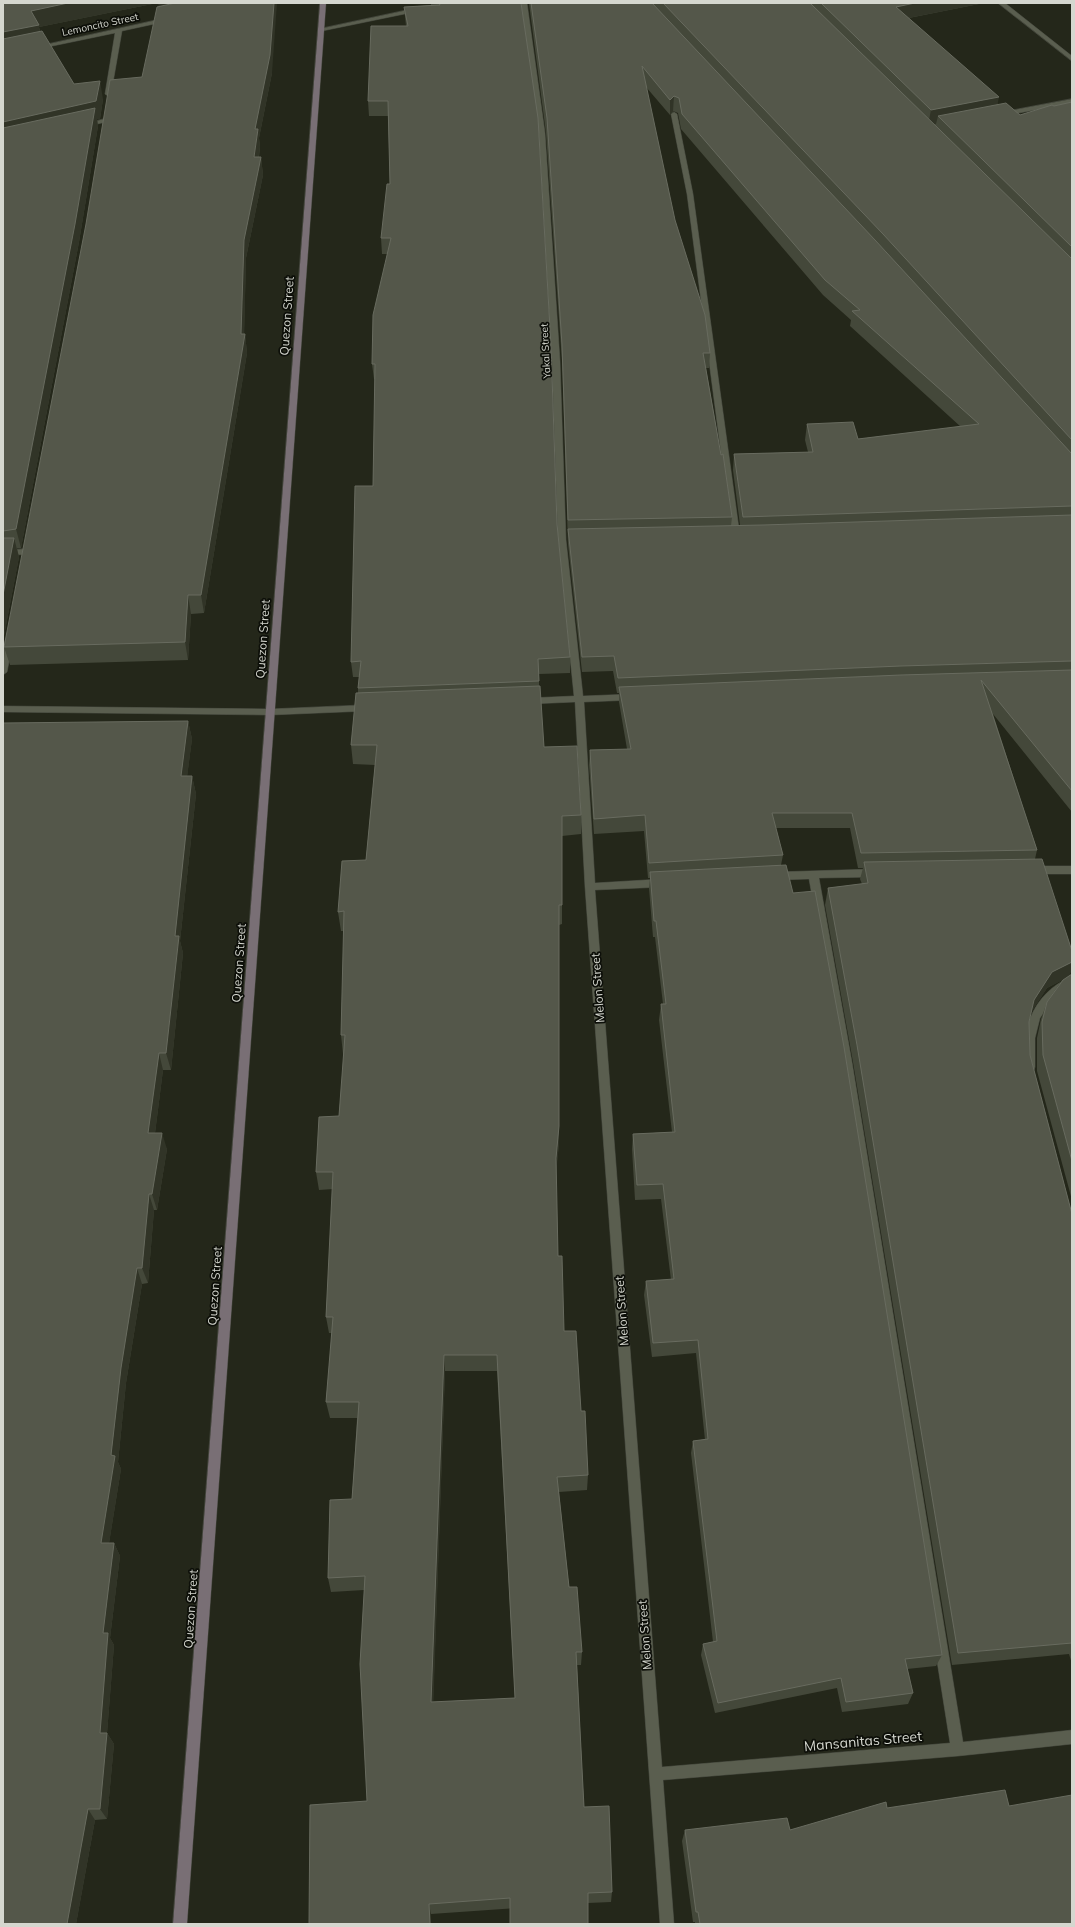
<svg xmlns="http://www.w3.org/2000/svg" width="1075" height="1927" font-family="Mulish,sans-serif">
<rect width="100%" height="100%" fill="#24271a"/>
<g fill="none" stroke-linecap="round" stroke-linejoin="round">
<g stroke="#41443a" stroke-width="1">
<path id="street" d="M521,3H527L545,133L560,361L566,540L583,696L633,694L637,697L633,700L584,702L595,883L662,879L667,883L662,887L595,890L662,1767L950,1743L842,1062L809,879L776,880L771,876L776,872L874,869L879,873L874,877L819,878L852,1062L963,1742L1072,1730V1744L958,1756L663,1780L674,1924H660L585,887L575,702L529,704L525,701L529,698L574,696L558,540L552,361L539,133Z
M998,3H1005L1072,56V61Z
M417,8L420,10L419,11L322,31L319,29Z
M166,18L169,20L168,21L122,31L111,94L108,96L105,94L115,33L38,49L35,47Z
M1072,99V103L1003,116L1000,114L1003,112Z
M674,112L677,114L693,194L740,536L736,539L732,536L687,194L671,114Z
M104,119L106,120V122L84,127L81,125Z
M26,549L30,552L29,554L3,556V550Z
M9,638L13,641L7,672L3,675L5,641Z
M367,705L371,708L367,711L270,715L3,712V706L270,709Z
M1032,866H1072V874H1032L1027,870Z
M1072,977V986L1056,995L1040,1018L1035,1038V1067L1034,1070L1030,1071L1026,1070L1025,1067C1025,1058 1024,1048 1025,1039C1028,1011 1046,986 1072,977Z"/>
</g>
<g stroke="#41443a" stroke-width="1">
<path id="secondary" d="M320,3H326L187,1924H173Z"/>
</g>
<use href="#street" fill="#5a5e4f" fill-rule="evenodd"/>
<use href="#secondary" fill="#796f75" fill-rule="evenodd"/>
</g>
<path fill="#44483a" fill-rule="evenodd" d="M3,3H157L39,27L40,31L74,84L103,99L100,119H97L98,126L79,242L21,548H17L19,557L3,641Z
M426,3H521L557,524L570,657V673L539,674V686L544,747L581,815V834L562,836V924L559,925V1144L556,1170L558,1256L564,1331L581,1411L588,1475L587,1490L559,1492L569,1587L582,1652L581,1665H577L584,1807L612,1892L611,1902L588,1903L431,1914V1924H309L367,1801L364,1590L331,1592L328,1578L352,1499L357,1418H330L326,1402L332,1333H329L326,1317L333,1189L319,1190L316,1172L339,1116L344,1054H343L341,1035L344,931H341L338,912L366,860L375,765L353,764L351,745L358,693V688L359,677H353L351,662L373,486L375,379H374L372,364L387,254H382L381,238L390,184L388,116H369L368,101L406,26L404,7L431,5V4H428ZM445,1371H497L515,1698L433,1702Z
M529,3H979V4L909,18L998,104L1020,115L1072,102V812L993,714L1037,850L1035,859L1072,951V968L1069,976L1072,974V1200L1037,1071V1038L1041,1019L1047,1002L1062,980L1047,988L1031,1012L1029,1022L1030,1055L1072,1214V1664L1069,1654L952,1665L853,1062L825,905L828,888L862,884L860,879L863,868H858L850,828H776L783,855L781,865L942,1655L936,1666L907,1669L913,1693L908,1704L842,1712L837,1688L715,1713L701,1655L703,1644L713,1642L691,1453L693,1441L705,1440L696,1353L652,1357L644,1295L646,1281L671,1280L661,1199L635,1200L632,1149L633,1134L672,1132L659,1020L661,1004H663L655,937H653L649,888L650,878H648L644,831L594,834L589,765L590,750L627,749L619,702V693H617L613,671L582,672L568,544L562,361L546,133ZM646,87L670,115L673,111L678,113L681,129L823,295L851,320L850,326L961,427L858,439L807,424L805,440L808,452L734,454L733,470L740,525L731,526L732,517L706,368H709L710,353L675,220Z
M272,73L259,138L260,147L259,157H261L263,175L246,258L244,334H245L247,353L204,613L191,614L188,660L10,665L4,647L142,77Z
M188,721L192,739L187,776H192L196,794L180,941L183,953L171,1070H163L155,1133L167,1149L157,1210H154L148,1283L142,1284L126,1383L118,1462L121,1469L109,1543H114L120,1556L110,1638L114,1645L107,1733L114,1744L107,1819L95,1820L76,1924H3Z
M1009,1806L1072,1924H695V1922H693L682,1841L685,1830H790L887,1808Z"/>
<path fill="#313427" d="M68,3H157L39,27L42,42L3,51V32L31,11Z
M158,3H232L161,18Z
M274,3H277L272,73L259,138L260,147L256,175L254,157L255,129Z
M915,3H979V4L893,21L896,7Z
M100,81L103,99L100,119H97L98,126L79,242L21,548L16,529L3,141V122Z
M674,96L673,111L670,115V100Z
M999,97L996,112L938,116L936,124L928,125L931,110Z
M261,157L263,175L246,258L244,339L245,334L247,353L204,613L201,595L241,334L244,240Z
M14,538L19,557L3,641V595Z
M188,595L191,614L188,660L185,642Z
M188,721L192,739L185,794L181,776Z
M192,776L196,794L180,941L183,953L171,1070L166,1053L175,936Z
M1072,962V968L1069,977L1047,988L1029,1016L1034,1000L1052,972Z
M159,1053L163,1070L153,1149L148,1133Z
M559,1126V1144L556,1175V1158Z
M162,1133L167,1149L157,1210L152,1194Z
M149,1194L154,1210L148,1283L142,1268Z
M137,1268L142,1284L126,1383L118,1462L121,1469L107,1556L101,1543L121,1368Z
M444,1355L445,1371L433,1714L431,1702Z
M114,1543L120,1556L110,1638L114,1645L107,1734V1733L114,1744L107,1819L100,1809V1733L103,1633Z
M88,1809L95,1820L76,1924H67Z
M429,1904L431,1914V1924H430Z"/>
<path fill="#54574a" stroke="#686b5f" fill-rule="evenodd" d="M3,3H68L31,11L39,25L3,32Z
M175,3H274L270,55L255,129H258L254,157H261L244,240L241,334H245L201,595H188L185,642L4,647L86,224L110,80L142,77L157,7Z
M439,3H521L538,118L551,346L557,524L570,657L538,659L539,681L358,688L361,661L351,662L355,486H373L375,364H372L373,315L391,238H381L387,184H390L388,101H368L371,26H408L404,7L440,5Z
M531,3H652L875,240L1072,454V506L743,517L734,454L813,452L807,424L853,422L858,439L979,424L852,311L860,310L825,280L682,114L679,98L674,96L670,100L642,66L675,220L705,315L710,353H703L721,455L723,454L732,517L568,520L562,345L547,118Z
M663,3H810L1072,259V440L883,234Z
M821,3H915L896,7L999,97L931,110Z
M42,31L74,84L100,81L96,101L3,122V39Z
M1072,102V247L938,116L1006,103L1020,115L1052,105L1054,106Z
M95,108L75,224L16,529L3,531V128Z
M1072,515V661L901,666L618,678L614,656L582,657L568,529L763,525Z
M3,538H14L3,595Z
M1072,670V791L981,680L1037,850L861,853L852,813H772L783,855L649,863L645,815L594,819L590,750L631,749L619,687L901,675Z
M540,686L544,747L577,746L581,815L562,816V905H559V1126L556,1158L558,1256H562L564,1331H576L581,1411H585L588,1475L557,1477L569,1587H577L582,1652H576L584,1807L609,1806L612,1892L588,1893V1924H510V1898L429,1904L430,1924H309L310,1805L367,1801L360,1664L365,1576L328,1578L330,1500L352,1499L359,1402H326L333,1317H326L333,1172H316L319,1117L339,1116L345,1035H341L344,911L338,912L342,861L366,860L377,745H351L356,693ZM444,1355H497L515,1698L431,1702Z
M188,721L181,776H192L175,936H179L166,1053H159L148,1133H162L152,1194H149L142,1268H137L121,1368L111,1455L115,1456L101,1543H114L103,1633H108L100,1733H107L100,1809H88L67,1924H3V723Z
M1042,859L1072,951V962L1052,972L1034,1000L1029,1022L1030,1055L1072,1214V1643L958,1653L857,1045L828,888L868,883L864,862Z
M786,865L793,893L815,891L844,1047L942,1655L905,1659L913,1693L846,1702L841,1678L718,1703L703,1644L717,1641L693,1441L708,1439L698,1340L653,1343L646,1281L674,1279L663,1184L637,1185L633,1134L675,1132L661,1004H666L656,921H654L650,872Z
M1072,974V1161L1043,1055L1042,1022L1047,1002L1063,980Z
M1005,1790L1009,1806L1072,1795V1924H700L698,1912H696L685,1830L787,1818L790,1830L886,1802L887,1808Z"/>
<g text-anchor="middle" stroke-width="3.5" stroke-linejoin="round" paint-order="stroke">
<g font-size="10" fill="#d5d7cf" stroke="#0d0f09">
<text transform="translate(100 24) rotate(-12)" y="4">Lemoncito Street</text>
<text transform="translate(545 351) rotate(-93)" y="4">Yakal Street</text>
</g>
<g font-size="12" fill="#d5d7cf" stroke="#0d0f09">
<text transform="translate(287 316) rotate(-86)" y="4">Quezon Street</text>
<text transform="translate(263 639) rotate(-86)" y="4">Quezon Street</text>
<text transform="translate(239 963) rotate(-86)" y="4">Quezon Street</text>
<text transform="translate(598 988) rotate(-94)" y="4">Melon Street</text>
<text transform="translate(215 1286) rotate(-86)" y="4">Quezon Street</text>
<text transform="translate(622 1311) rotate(-94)" y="4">Melon Street</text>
<text transform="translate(191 1609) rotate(-86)" y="4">Quezon Street</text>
<text transform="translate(645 1635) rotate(-94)" y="4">Melon Street</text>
</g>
<g font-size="14" fill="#d5d7cf" stroke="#0d0f09">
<text transform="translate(863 1741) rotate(-5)" y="5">Mansanitas Street</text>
</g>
</g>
<rect width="1075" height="1927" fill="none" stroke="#d5d7cf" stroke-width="8"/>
</svg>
